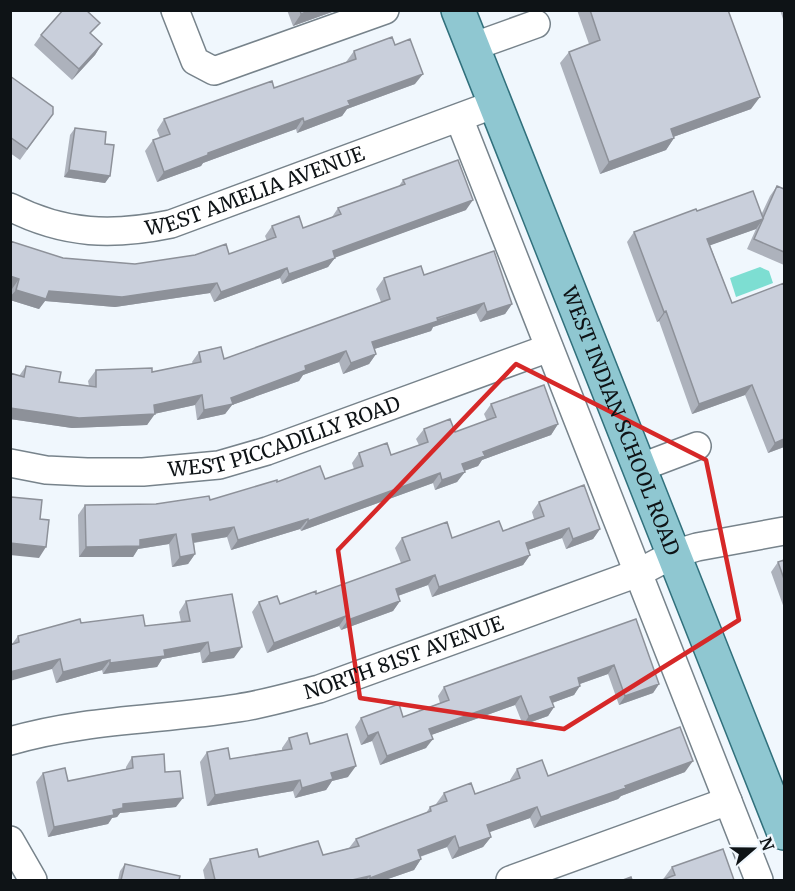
<svg xmlns="http://www.w3.org/2000/svg" width="795" height="891" font-family="Merriweather,serif">
<rect width="100%" height="100%" fill="#f0f7fd"/>
<path fill="#7dded2" d="M760,267L769,271L773,283L736,297L730,278Z"/>
<g fill="none" stroke-linecap="round" stroke-linejoin="round">
<g stroke="#77838b" stroke-width="30">
<g id="minor">
<path d="M175,10L195,61L214,71L385,10"/>
<path d="M472,47L536,24"/>
<path d="M459,118L759,880"/>
<path id="s1" d="M10,207C65,235 113,236 171,224L495,104"/>
<path id="s2" d="M10,463L46,470L87,472H143L219,465L267,451L549,348"/>
<path d="M639,468L697,446"/>
<path id="s3" d="M10,741C85,719 162,720 238,708C265,704 292,696 319,689L638,573L674,554L697,547L784,531"/>
<path d="M10,840L33,880"/>
<path d="M510,880L728,801"/>
</g>
</g>
<g stroke="#31707c" stroke-width="36">
<g id="major">
<path id="s4" d="M458,10L784,833"/>
</g>
</g>
<use href="#minor" stroke="#fff" stroke-width="27"/>
<use href="#major" stroke="#8fc7d1" stroke-width="33"/>
</g>
<path fill="#adb2bc" d="M287,10H333L332,12L293,26Z
M577,10H650L751,109L673,137L674,138L666,150L600,174L560,63L569,52L589,44Z
M780,10H784V22Z
M91,34L102,44L95,55L72,80L34,45L41,35Z
M395,45L415,84L347,109L342,116L297,133L296,129L203,163L201,166L157,182L145,151L153,140L160,138L157,130L164,119L274,88L346,62L354,51Z
M10,76L53,114L20,160L10,153Z
M75,128L105,144L110,176L105,183L64,177L70,135Z
M403,180L466,210L335,257L328,267L282,284L280,278L214,302L210,293L115,307L45,301L39,309L10,300V294L12,289L10,241L63,258L135,264L229,254L267,241L265,236L272,226L303,228L332,217L338,208L399,186Z
M777,186L784,189V265L747,249L756,229L710,245L732,303L784,283V447L768,453L745,395L692,414L659,321L657,322L627,242L634,232L697,211L761,215L770,196Z
M424,275L512,304L505,314L480,322L476,313L433,327L431,331L374,349L376,354L369,364L343,374L339,362L303,375L299,381L232,405L225,414L197,420L195,405L154,414L147,425L72,428L10,419V373L19,376L26,366L59,382L89,386L88,381L96,370L152,372L193,364L192,362L199,352L224,359L381,302L376,289L384,278Z
M491,404L558,424L551,435L482,460L478,466L464,471L457,482L435,490L433,483L301,531L300,529L231,550L227,537L194,543L195,554L188,564L172,567L169,544L138,549L133,557H79L78,515L85,505L156,504L210,500L277,482L325,479L354,469L352,463L359,453L391,455L419,445L416,439L424,429L455,432L487,421L484,414Z
M539,502L600,529L593,539L566,549L562,538L528,550L530,555L523,565L432,597L428,585L398,596L400,601L393,611L341,630L339,626L267,653L252,612L259,602L280,604L316,594L401,563L395,548L402,538H452L503,531L534,519L532,512Z
M784,560V608L771,572L778,562Z
M186,601L234,658L202,663L200,652L162,659L157,667L103,674L102,670L56,683L52,669L12,644L18,636L81,623L145,626L181,622L179,612Z
M636,619L659,684L653,693L619,705L608,674L580,684L574,695L552,703L554,707L548,716L523,725L515,705L431,735L426,748L380,765L372,741L361,745L355,727L361,718L403,717L440,703L438,696L444,687Z
M289,738L310,744L348,777L332,781L326,790L295,798L293,791L207,806L200,762L207,752L230,759L282,750V748Z
M132,757L165,772L176,807L120,813L117,817L112,818L108,824L48,837L36,782L43,773L68,781L126,769V767Z
M517,769L548,776L685,772L621,796L618,799L534,828L530,818L489,832L491,837L483,847L452,859L447,847L420,857L421,859L414,870L385,880H205L203,870L210,859L323,855L349,848L356,839L426,813L430,807L437,805L436,804L444,793L475,794L510,781V780Z
M125,864L179,880H118L120,871Z
M672,867L734,880L665,879L664,878Z"/>
<path fill="#8d9199" d="M311,10H333L332,12L293,26L301,14Z
M102,44L95,55L72,80L79,69Z
M423,74L415,84L347,109L342,116L297,133L304,122L348,101Z
M760,97L751,109L662,141L671,129Z
M303,118L296,129L203,163L201,166L157,182L164,172L208,153Z
M674,138L666,150L600,174L609,162Z
M69,170L110,176L105,183L64,177Z
M473,200L466,210L326,261L333,251Z
M763,219L756,229L700,249L707,239Z
M335,258L328,267L282,284L289,274Z
M287,268L280,278L214,302L221,292Z
M10,276L19,279L12,289L10,288Z
M217,283L210,293L115,307L45,301L39,309L10,300V297L16,290L49,291Z
M484,303L476,313L433,327L431,331L365,352L372,342Z
M512,304L505,314L480,322L487,312Z
M666,311L659,321L657,322L664,312Z
M346,351L339,362L303,375L299,381L232,405L225,414L197,420L204,410L305,366Z
M376,354L369,364L343,374L351,363Z
M752,385L745,395L692,414L699,404Z
M202,395L195,405L149,415L155,414L147,425L72,428L10,419V408L154,405Z
M558,424L551,435L482,460L478,466L455,474L462,464L483,452Z
M784,439V447L768,453L775,443Z
M465,472L457,482L435,490L442,480Z
M440,473L433,483L301,531L308,521Z
M308,519L300,529L231,550L238,540Z
M234,527L227,537L185,544L192,534Z
M569,528L562,538L519,553L526,543Z
M600,529L593,539L566,549L573,539Z
M176,534L169,544L138,549L133,557H79L86,547L140,540Z
M10,543L46,547L39,558L10,555Z
M195,554L188,564L172,567L180,557Z
M530,555L523,565L432,597L439,587Z
M435,575L428,585L389,599L396,589Z
M400,601L393,611L341,630L348,620Z
M346,616L339,626L267,653L274,643Z
M208,642L200,652L162,659L157,667L103,674L110,663L164,650Z
M242,647L234,658L202,663L210,653Z
M60,659L52,669L10,681V672Z
M110,660L102,670L56,683L63,672Z
M614,665L608,674L571,687L578,678Z
M659,684L653,693L619,705L625,696Z
M580,686L574,695L544,706L550,697Z
M521,696L515,705L423,738L429,729Z
M554,707L548,716L523,725L529,716Z
M378,732L372,741L361,745L368,736Z
M433,739L426,748L380,765L387,756Z
M693,761L685,772L621,796L618,799L534,828L541,817Z
M356,766L348,777L332,781L326,790L295,798L302,788L331,773Z
M300,780L293,791L207,806L215,795Z
M183,798L176,807L120,813L117,817L112,818L108,824L48,837L54,827L113,810L123,804Z
M537,807L530,818L479,836L487,825Z
M455,836L447,847L410,860L418,850Z
M491,837L483,847L452,859L459,848Z
M421,859L414,870L385,880H368L370,878Z
M370,876L366,880H352Z"/>
<path fill="#c9cfdb" stroke="#8d9199" stroke-width="1.5" d="M63,10H86L100,23L90,33L102,44L79,69L41,35Z
M300,10H311L301,14Z
M590,10H728L760,97L671,129L674,138L609,162L569,52L600,40Z
M392,37L395,45L410,39L423,74L348,101L350,105L304,122L303,118L208,153V155L164,172L153,140L170,134L164,119L272,81L274,88L356,59L354,51Z
M10,76L53,107V114L27,149L10,137Z
M75,128L106,132L105,144L114,145L110,176L69,170Z
M458,160L473,200L333,251L335,258L289,274L287,268L221,292L217,283L122,297L49,291L46,299L16,290L19,279L10,276V241L63,258L135,264L195,255L226,244L229,254L276,237L272,226L299,216L303,228L341,214L338,208L405,184L403,180Z
M777,186L784,189V252L754,239L763,219L707,239L732,303L784,283V439L775,443L752,385L699,404L666,311L664,312L634,232L696,209L697,211L753,191L763,218Z
M494,251L512,304L487,312L484,303L437,318L438,321L372,342L376,354L351,363L346,351L305,366L306,370L231,398L233,404L204,410L202,395L154,405L155,414L79,418L10,408V373L24,377L26,366L61,372L59,382L96,387V370L152,368V372L201,362L199,352L221,347L224,359L390,299L384,278L421,266L424,275Z
M544,385L558,424L483,452L485,456L462,464L465,472L442,480L440,473L308,521V519L238,540L234,527L192,534L195,554L180,557L176,534L140,540V546L86,547L85,505L156,504L209,496L210,500L277,480V482L320,466L325,479L363,466L359,453L387,443L391,455L428,442L424,429L450,419L455,432L496,417L491,404Z
M584,485L600,529L573,539L569,528L526,543L530,555L439,587L435,575L396,589L400,601L348,620L346,616L274,643L259,602L277,596L280,604L316,591V594L410,560L402,538L447,522L452,538L499,521L503,531L544,516L539,502Z
M11,497L42,500L40,519L49,520L46,547L10,543Z
M784,560V579L778,562Z
M232,594L242,647L210,653L208,642L164,650L165,656L110,663V660L63,672L60,659L10,672V645L19,642L18,636L80,619L81,623L143,615L145,626L190,621L186,601Z
M636,619L659,684L625,696L614,665L578,678L580,686L550,697L554,707L529,716L521,696L429,729L433,739L387,756L378,732L368,736L361,718L399,704L403,717L449,700L444,687Z
M680,727L693,761L625,786L626,788L541,817L537,807L487,825L491,837L459,848L455,836L418,850L421,859L370,878V876L352,880H215L210,859L257,849L259,857L318,841L323,855L359,846L356,839L431,811L430,807L447,801L444,793L471,783L475,794L520,778L517,769L542,760L548,776Z
M307,733L310,744L347,734L356,766L331,773L333,779L302,788L300,780L215,795L207,752L228,748L230,759L292,749L289,738Z
M164,754L165,772L180,771L183,798L123,804V808L113,810L114,815L54,827L43,773L65,768L68,781L133,768L132,757Z
M723,849L734,880H662L675,875L672,867Z
M125,864L180,876L179,880H121Z
M631,877L632,880H623Z"/>
<path fill="none" stroke="#d62828" stroke-width="4.5" stroke-linejoin="round" d="M516,364L706,460L739,620L564,729L360,698L338,550Z"/>
<g text-anchor="middle" stroke-width="4.5" stroke-linejoin="round" paint-order="stroke">
<g font-size="20" fill="#0e1316" stroke="#f0f7fd">
<text dy="7" stroke="none"><textPath href="#s1" startOffset="255">WEST AMELIA AVENUE</textPath></text>
<text dy="7" stroke="none"><textPath href="#s4" startOffset="442">WEST INDIAN SCHOOL ROAD</textPath></text>
<text dy="7" stroke="none"><textPath href="#s2" startOffset="280">WEST PICCADILLY ROAD</textPath></text>
<text dy="7" stroke="none"><textPath href="#s3" startOffset="404">NORTH 81ST AVENUE</textPath></text>
</g>
</g>
<rect width="795" height="891" fill="none" stroke="#0e1316" stroke-width="24"/>
<g transform="translate(753 849) rotate(70)" stroke="#f0f7fd" stroke-width="4.5" paint-order="stroke">
<path d="M0-4.5L10 22L0 15L-10 22Z" fill="#0e1316"/>
<text y="-9" font-size="16" font-weight="bold" text-anchor="middle" fill="#0e1316">N</text>
</g>
</svg>
